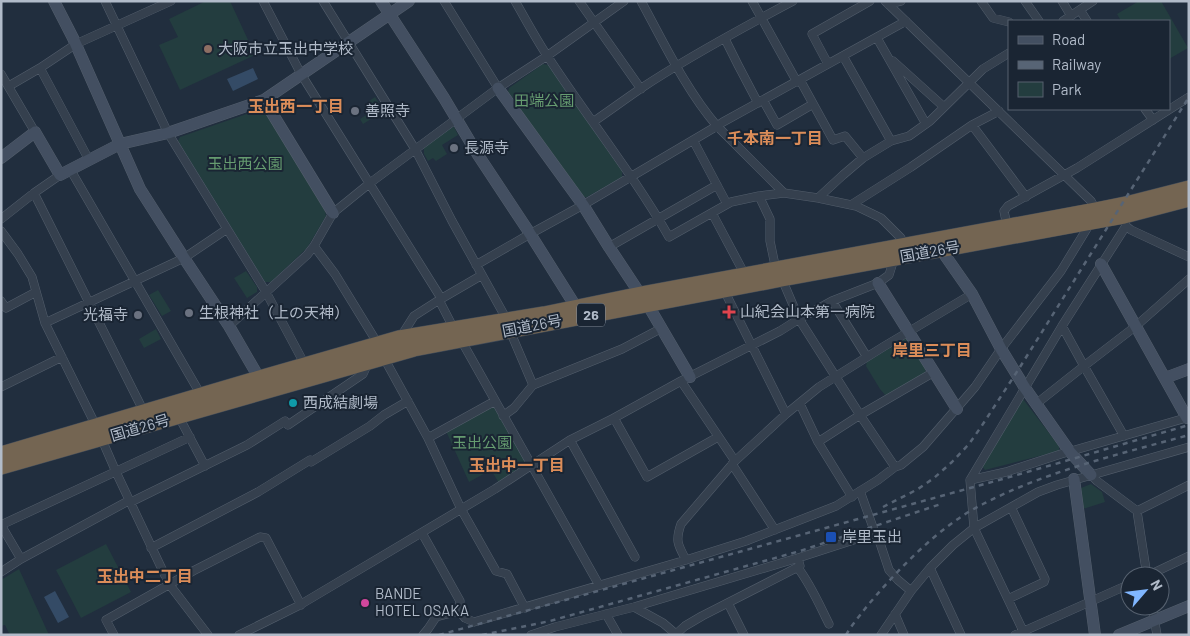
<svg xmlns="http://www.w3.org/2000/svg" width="1190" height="636" font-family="Barlow,'Noto Sans JP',sans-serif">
<rect width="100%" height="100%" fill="#212e3e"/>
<path fill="#233d3f" d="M206,1H230L255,55L180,90L159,45L178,37L169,19Z
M1139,1H1161L1188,48L1169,59V21H1121L1117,14Z
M543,64L548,65L622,171V177L587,197H583L508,92L509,88Z
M375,97L384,111L363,124L360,119L374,110L369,101Z
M261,109L265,111L325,211L326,216L307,248L271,282H265L178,141L180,137Z
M454,127L458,135L442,145L447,154L436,161L433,158L428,161L424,154V148L450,128Z
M246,271L257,287V292L247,298L234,278Z
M158,290L171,311L162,316L149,295Z
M156,329L161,339L144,348L139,339Z
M906,338L909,340L926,368L925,373L886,396L880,389L866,366L867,362Z
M1023,399L1059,446V451L985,470L982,466Z
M495,404L528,462L527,466L499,483L491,470L469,482L446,431Z
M1091,484L1102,492L1105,502L1083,509L1081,488Z
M106,544L131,592L81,618L56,570Z
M19,569L49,635H10L5,625L1,626V580Z"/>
<path fill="#344b66" d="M253,68L258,79L233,91L227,79Z
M55,591L69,617L58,623L44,597Z"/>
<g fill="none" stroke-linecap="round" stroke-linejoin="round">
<g stroke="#535e6c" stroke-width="9">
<path id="street" d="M105,1L168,133L266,292L305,365
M263,1L301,74L441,298
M323,1L415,149L452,221L507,320
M444,1L498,88
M515,1C526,20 536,39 548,57C587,117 633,174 669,237L731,202L759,196L784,193
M579,1L641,89
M752,1L797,82
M885,1L1091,201L1096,210
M981,1L993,18L1009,22
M1025,1L1039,21
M1062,1L1071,16
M888,4L901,1
M1080,10L1087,21
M1063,21L1093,1
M877,38L926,124
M725,39L738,65L758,103
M843,56L891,141
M893,61L944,107
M828,64L812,34L870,1
M40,68L89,160
M1,74L35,132
M800,80L833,140L845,136L863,158
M9,86L40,68L76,44L171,1
M763,100L777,125L813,104
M1145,109L1153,120
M593,122C609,111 624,100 640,89C688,57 742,28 793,1
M972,125L1026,197
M693,140L727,204
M70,169L201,395
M34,193L144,412
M759,196L770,219V241L776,270
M818,198L843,175L863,158L891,141L909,136L930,121L983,69L1009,53
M851,205L911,167L972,125L999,111
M712,213L745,275
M1,219L34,193L60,175
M1125,223L1126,226L1131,230L1189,257
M1007,226L1004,211L1008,206L1077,168L1189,97
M1,231L18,254L32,277L45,323L96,426L116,472L169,584L208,635
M904,245L901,238L881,218L856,206L818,198L784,193L717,126L723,122L906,21
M314,246L335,274L378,344
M609,247L717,185
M476,265L530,234L583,205L717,126C686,90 664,43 641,1
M782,279L799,319L860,415L895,467
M724,290L786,414
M439,300L482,275
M1,301L6,308L36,292
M832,301L867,357
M45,323L184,258L227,229
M229,326L307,255L314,246L333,213L370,183L498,88L547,56L624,1
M1062,326L1084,366L1124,436
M510,331L533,385
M400,338L414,316L439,300L454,329
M461,340L599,585
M384,358L428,438L461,509L496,571L507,574L525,608
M681,381L735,461
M1,387L62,357
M800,404L818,442L852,497
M1036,404L1084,366L1136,326L1189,279
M503,416L514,408L533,385L622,349L662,328
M179,417L205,466
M614,418L647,477L718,437
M288,425L363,374L368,363
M428,438L495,401
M570,440L635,557
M818,442L860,415L934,372
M311,462L370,426L384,415L408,401
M732,464L775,530
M1091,475L1097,481L1137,511L1147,576
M970,480L1006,472L1061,454L1189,417
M860,491L875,533L879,540L889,570L898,580L911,591
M131,502L247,445L285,421
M1137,511L1189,485
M1,525L190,437
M1,525L21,559
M422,533L460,601L459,611L465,618L474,622L686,560L746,541L836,506L878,480L895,467L901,465L923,447L975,387L1001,349L1061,271L1091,222
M151,548L258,492L310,460
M686,560C678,545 675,541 681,524L735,461L786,414L819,387L883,347L972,294
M798,568C811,585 819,604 829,624
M930,568L961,635
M1,572L21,559L130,500
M1147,576L1189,556
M1008,599L1044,582L1045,579L1011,507
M728,603L744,635
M1152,606L1157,635
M634,607L663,623L677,635
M606,614L618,635
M895,614L904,635
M676,634L685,626L702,616L800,566L798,558L875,533
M114,635L106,620L193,571L260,537L266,538L301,605
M239,635L298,606L495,489L570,440L614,418L681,381L780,331L799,319L832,301L878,283L889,275L894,259
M423,635L428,629L436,617L459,611
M531,635L555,627L634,607L798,558
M881,635L911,591L930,568L953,545L974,528L1038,492L1057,485L1189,447
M1015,635L1130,584
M1025,635L974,528L970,480L1062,326L1126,226"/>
</g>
<g stroke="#535e6c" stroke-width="12">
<path id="secondary" d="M54,1L73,38L140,189L184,258L229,326L262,383
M381,1L444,98L478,155L527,229L576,307
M498,88L583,205L609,247L652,312L690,377
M264,100L333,213
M1,158L35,132L60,175L120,144L168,133L264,100L409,1
M942,251L972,294L1001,349L1025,388L1070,452L1091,475
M1101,264L1187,418
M878,283L957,409
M1165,378L1189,369
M1074,479L1095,635
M1119,635L1189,606"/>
</g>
<g stroke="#404b59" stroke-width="16">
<path id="highway" d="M1,454L249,381L399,338L544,314L641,294L1096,210L1130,203L1189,188
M1,467L414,349L782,279L1091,222L1124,216L1189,199"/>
</g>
<use href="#street" stroke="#35404e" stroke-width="8"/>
<use href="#secondary" stroke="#434f61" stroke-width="11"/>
<use href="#highway" stroke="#746552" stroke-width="15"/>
<path stroke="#576475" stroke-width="2.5" stroke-dasharray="5 5" stroke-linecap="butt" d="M883,507L918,489L934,478L952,462L969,444L981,427L1020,367L1189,97
M439,635L981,485C1050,466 1119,445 1189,425
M482,635L550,621L800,551L941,504
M846,635C851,626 858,618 864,610C894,573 940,525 983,504C1047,471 1120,454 1189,435"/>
</g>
<circle fill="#8d6e63" stroke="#1a2533" stroke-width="2" cx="208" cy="49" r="5"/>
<g fill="#6b7280" stroke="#1a2533" stroke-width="2">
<circle cx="355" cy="111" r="5"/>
<circle cx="454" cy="148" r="5"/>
<circle cx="189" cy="313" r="5"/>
<circle cx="138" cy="315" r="5"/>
</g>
<path fill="#e0444e" stroke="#1a2533" stroke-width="2" d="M726.5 304.5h5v5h5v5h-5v5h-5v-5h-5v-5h5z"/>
<circle fill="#0f9aa8" stroke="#1a2533" stroke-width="2" cx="293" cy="403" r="5"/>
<rect fill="#1a4fb4" stroke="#1a2533" stroke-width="2" x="825" y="531" width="12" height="12" rx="2.5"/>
<circle fill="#d1479c" stroke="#1a2533" stroke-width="2" cx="365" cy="603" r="5"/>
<g text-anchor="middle" stroke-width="4" stroke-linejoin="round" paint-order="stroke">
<rect fill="#1a2533" stroke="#848e9c" stroke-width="1" x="577" y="303.5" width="28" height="23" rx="4"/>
<g font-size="14" font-weight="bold" fill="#b1bbc9">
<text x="591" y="320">26</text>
</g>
<g font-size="15" fill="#b1bbc9" stroke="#1a2533" text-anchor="start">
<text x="218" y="54">大阪市立玉出中学校</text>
<text x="365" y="116">善照寺</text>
<text x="464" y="153">長源寺</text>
<text x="740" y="317">山紀会山本第一病院</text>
<text x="199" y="318">生根神社（上の天神）</text>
<text x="128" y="320" text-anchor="end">光福寺</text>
<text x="303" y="408">西成結劇場</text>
<text x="842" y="542">岸里玉出</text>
<text x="375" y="599">BANDE<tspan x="375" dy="17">HOTEL OSAKA</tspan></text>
</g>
<g font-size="15" fill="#669c70" stroke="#1a2533">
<text x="544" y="106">田端公園</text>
<text x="245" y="169">玉出西公園</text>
<text x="482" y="448">玉出公園</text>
</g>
<g font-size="15" fill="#b1bbc9" stroke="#1a2533">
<text transform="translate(930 252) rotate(-10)" y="5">国道26号</text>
<text transform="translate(532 326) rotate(-11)" y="5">国道26号</text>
<text transform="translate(140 428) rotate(-16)" y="5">国道26号</text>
</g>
<g font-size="16" font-weight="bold" fill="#dc8d59" stroke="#1a2533">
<text x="296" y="112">玉出西一丁目</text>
<text x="775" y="144">千本南一丁目</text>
<text x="932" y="356">岸里三丁目</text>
<text x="517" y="471">玉出中一丁目</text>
<text x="145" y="582">玉出中二丁目</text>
</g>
</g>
<rect width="1190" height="636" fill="none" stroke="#b1bbc9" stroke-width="5"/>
<rect x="1008" y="20" width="162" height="90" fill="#1a2533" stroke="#56616f"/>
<rect x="1018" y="36" width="25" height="8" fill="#434f61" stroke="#56616f"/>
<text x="1052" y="45" font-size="15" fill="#b1bbc9">Road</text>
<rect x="1018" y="61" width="25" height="8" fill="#576475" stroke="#56616f"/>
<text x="1052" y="70" font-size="15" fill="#b1bbc9">Railway</text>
<rect x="1018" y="82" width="25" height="15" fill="#233d3f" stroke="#56616f"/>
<text x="1052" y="95" font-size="15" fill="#b1bbc9">Park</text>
<g transform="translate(1145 591) rotate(62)"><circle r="24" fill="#1a2533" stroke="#56616f"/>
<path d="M0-4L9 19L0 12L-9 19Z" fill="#80b6ff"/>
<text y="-8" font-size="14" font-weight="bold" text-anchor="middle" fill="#b1bbc9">N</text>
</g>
</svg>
